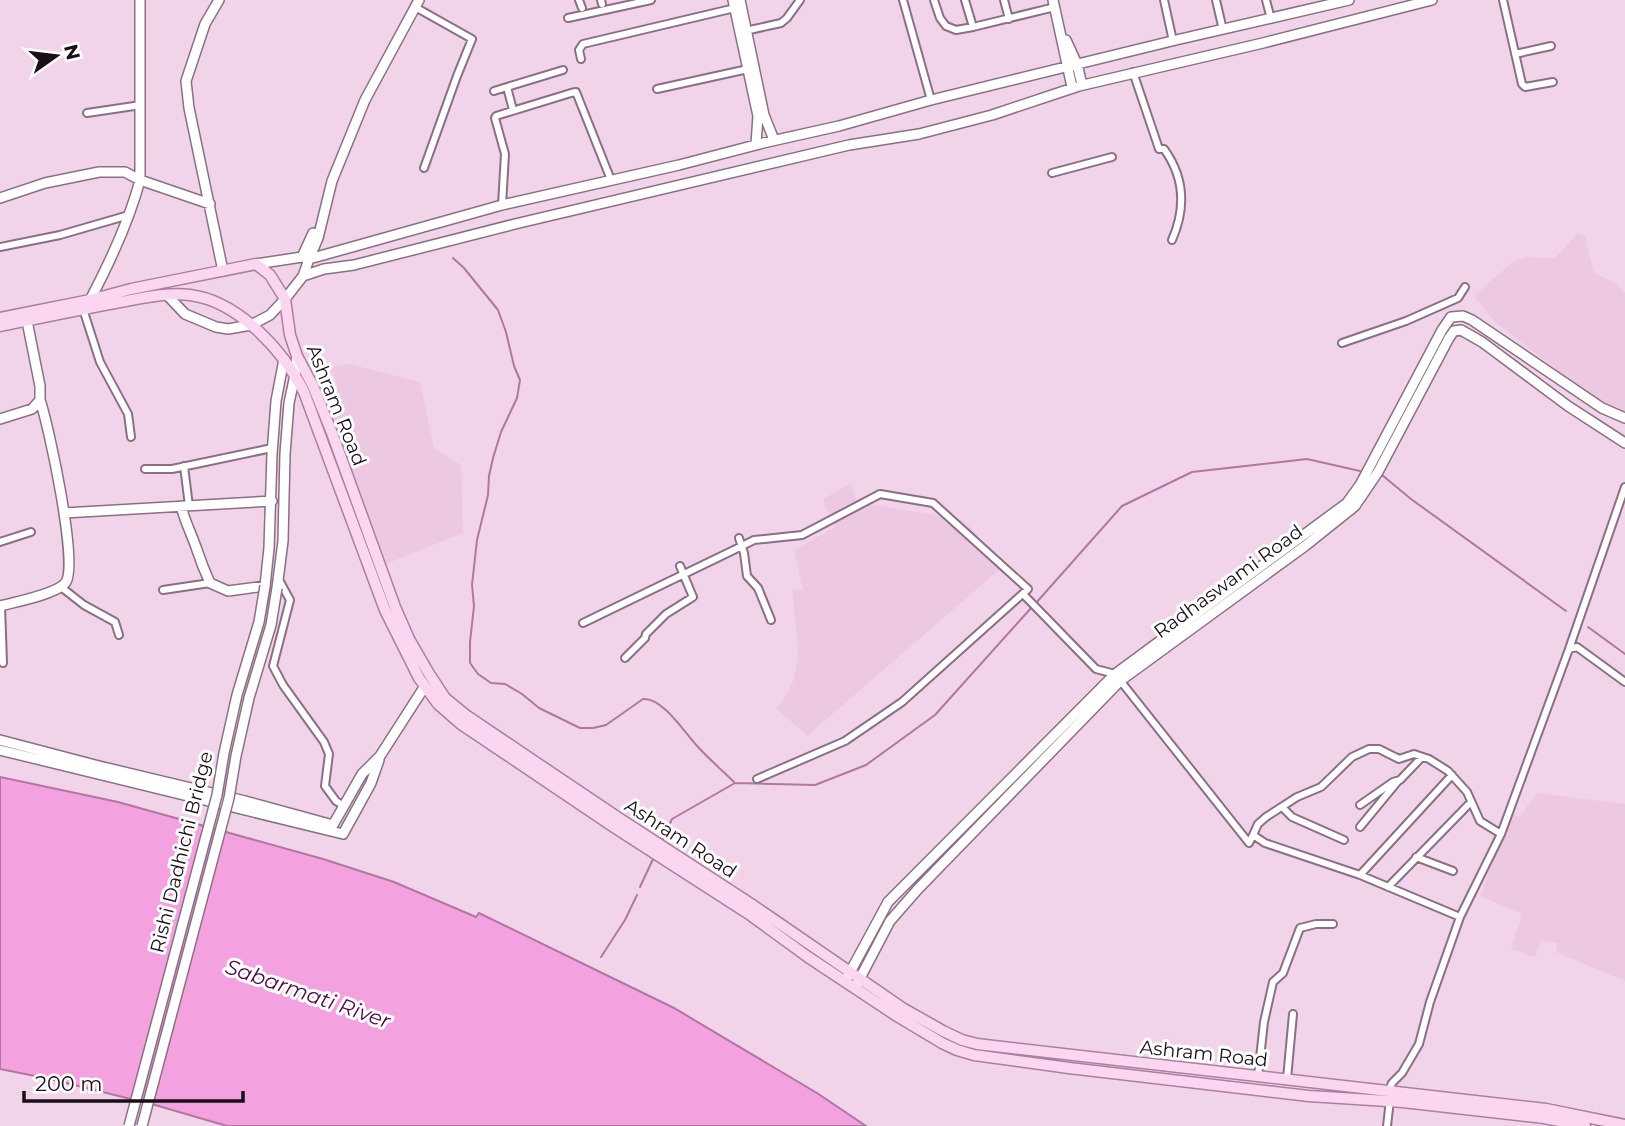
<svg xmlns="http://www.w3.org/2000/svg" width="1625" height="1126" font-family="Montserrat,sans-serif">
<rect width="100%" height="100%" fill="#f2d4ea"/>
<path fill="#edc8e3" d="M1578,233L1585,237L1594,272L1615,283L1625,293V415L1603,406L1495,322L1474,296L1514,261L1526,257L1555,258Z
M350,364L420,382L434,448L461,465L463,533L386,564L325,399L338,385L333,373L329,374L327,368Z
M851,483L857,502L963,520L985,544L1000,569L807,736L776,708L785,697L793,681L797,663L798,645L792,589L803,590L794,550L834,528L823,499Z
M1537,793L1625,804V981L1556,952L1557,943L1541,940L1535,957L1511,949L1522,914L1480,896L1511,814L1519,817Z"/>
<path fill="#f3a2df" stroke="#b276a3" stroke-width="2" d="M0,777L118,802L323,859L394,882L476,917L479,913L674,1008L817,1093L866,1126H227L155,1105L50,1079L0,1069Z"/>
<g fill="none" stroke-linecap="round" stroke-linejoin="round">
<path stroke="#b276a3" stroke-width="2" d="M453,258L464,268L498,310L506,332L514,366L520,380L517,398L501,432L493,458L489,476L488,495L477,540L472,585L474,606L470,642V663L478,674L491,683L505,684L522,694L539,708L580,728H593L606,725L643,699C663,697 686,735 699,748C710,760 723,771 734,782
M1382,475L1411,499L1566,611
M1036,603L1122,506L1192,472L1307,459L1360,471
M1588,627L1625,654
M662,841L672,819L735,783L815,785L866,765L935,715L1032,607
M640,887L653,859
M601,957L625,920L637,895"/>
<g stroke="#8b6f83" stroke-width="10">
<path id="street" d="M579,0L582,8
M601,0L602,4
M903,0L931,100
M934,0L940,18L946,26L956,30L973,27L1055,7
M965,0L973,27
M1004,0L1009,19
M1164,0L1173,41
M1216,0L1223,30
M1266,0L1271,19
M1503,0L1522,84L1525,87L1553,82
M415,7L472,39L457,76L424,168
M568,18L651,0
M745,31L781,23L787,18L800,0
M1515,54L1551,46
M581,59L579,50L583,44L735,8
M1133,72L1159,149H1164C1185,178 1186,208 1172,240
M657,89L748,69
M494,91L507,87
M513,110L507,87L563,70
M87,113L141,105
M1052,173L1112,157
M502,205L505,154L495,118L496,116L571,93L576,92L611,180
M0,247L60,235L129,215
M83,309L100,362L128,414L131,437
M1342,343L1406,321L1458,298L1465,287
M184,466L189,506
M145,469H172L272,448
M739,538L744,553L747,576L758,588L771,620
M0,542L31,532
M279,580L290,600L273,666L283,685L324,742L329,754L325,786L336,801L344,806
M61,587L84,605L115,622L119,635
M163,590L210,583
M1023,594L1096,669L1115,674L1249,843L1253,835
M1,606L3,663
M583,623L742,546L754,540L802,535L880,494L933,503L1028,589L902,702L845,741L757,779
M1569,649L1625,487
M625,658L645,638L646,634L666,614L693,597L680,566
M1360,805L1393,782L1400,780L1422,757
M1282,807L1292,817L1344,840
M1360,827L1398,781
M1416,857L1453,871
M1360,875L1452,775
M1388,887L1471,802
M1460,917L1360,875L1265,843L1253,835L1258,824L1266,817L1297,797L1321,787L1352,757L1369,749H1379L1399,759L1414,754L1429,759L1448,771L1467,792L1480,821L1501,834
M1258,1076L1264,1022L1273,982L1283,973L1300,928L1316,924H1333
M1287,1079L1293,1014
M1389,1090L1392,1083L1402,1073L1419,1044L1430,1002L1460,917L1501,834L1569,649L1577,647L1625,682
M1387,1126L1390,1100"/>
</g>
<g stroke="#8b6f83" stroke-width="12">
<path id="secondary" d="M219,0L205,24L186,81L189,108L223,271
M733,0L758,116L756,144
M740,0L764,115L774,140
M1053,0L1072,87
M1066,40L1077,64L1082,85
M0,198L45,183L99,172H125L140,180L210,204
M302,257L313,233
M256,264L302,257L309,259L502,205L679,165L763,143L839,126L931,100L1176,40L1349,0
M303,276L324,269L354,265L515,224L849,145L919,134L992,115L1079,86L1263,43L1432,0
M167,295L185,314L216,327L228,329L251,325L270,315L285,299L303,276L309,259L318,238L332,181L365,100L419,0
M90,300C110,262 129,222 140,180V0
M0,419L32,409L40,400V386L27,321
M181,506C185,522 192,535 197,550C201,562 205,572 210,583L228,591L265,586L269,548L272,454L276,401L284,359
M64,513L272,501
M277,588L283,541L285,454L289,403L295,375L297,356
M0,606C15,602 58,594 66,582C78,562 49,427 40,400
M0,740L99,766L245,801L333,825L362,774L380,756L425,686
M0,750L343,834L371,783L379,760
M848,976L888,902L1115,674L1347,503L1360,485L1442,330L1451,317L1463,316L1472,320L1602,408L1625,418
M857,984L890,921L918,889L1120,681L1305,546L1355,506L1378,472L1449,338L1454,331L1461,330L1482,342L1568,406L1625,443"/>
</g>
<g stroke="#aa7f9f" stroke-width="13">
<path id="primary" d="M0,318L90,300L131,289L256,264L270,275L285,299L290,335L297,356L313,386L332,433L395,607L409,639L428,672L445,698L467,716L620,819L754,906L904,1009L943,1031L962,1040L977,1044L1546,1109L1625,1125
M0,326C39,318 77,310 115,303C139,299 165,292 190,295C238,301 283,350 304,392L385,610L419,678L438,704L461,724L614,827L749,914L808,957L897,1016L942,1043L957,1050L974,1055L1069,1068L1309,1096L1403,1102L1544,1118L1585,1126"/>
</g>
<use href="#street" stroke="#fff" stroke-width="6"/>
<use href="#secondary" stroke="#fff" stroke-width="9"/>
<use href="#primary" stroke="#fbd6f1" stroke-width="10"/>
<g stroke="#8b6f83" stroke-width="12" stroke-linecap="butt">
<path id="secondary-bridge" d="M129,1126L217,795L224,753L237,695L259,622L265,586
M142,1126L229,798L236,756L249,698L271,625L277,588"/>
</g>
<use href="#secondary-bridge" stroke="#fff" stroke-width="9"/>
</g>
<g text-anchor="middle" stroke-width="6" stroke-linejoin="round" paint-order="stroke">
<g font-size="19" fill="#190f17" stroke="#fff">
<text transform="translate(337 405) rotate(68)" y="7">Ashram Road</text>
<text transform="translate(1228 581) rotate(-36)" y="7">Radhaswami Road</text>
<text transform="translate(681 838) rotate(33)" y="7">Ashram Road</text>
<text transform="translate(181 852) rotate(-76)" y="7">Rishi Dadhichi Bridge</text>
<text transform="translate(1204 1053) rotate(6)" y="7">Ashram Road</text>
</g>
<g font-size="21" font-style="italic" fill="#510946" stroke="#fff">
<text transform="translate(308 994) rotate(19)" y="7">Sabarmati River</text>
</g>
</g>
<g transform="translate(56 56) rotate(76)" stroke="#ffffff" stroke-width="5" paint-order="stroke">
<path d="M0-5L12 26L0 18L-12 26Z" fill="#190f17"/>
<text y="-10" font-size="19" font-weight="bold" text-anchor="middle" fill="#190f17">N</text>
</g>
<path d="M24 1091v10h219v-10" fill="none" stroke="#190f17" stroke-width="3.5"/>
<text x="35" y="1091" font-size="21" fill="#190f17" stroke="#ffffff" stroke-width="5" paint-order="stroke">200 m</text>
</svg>
